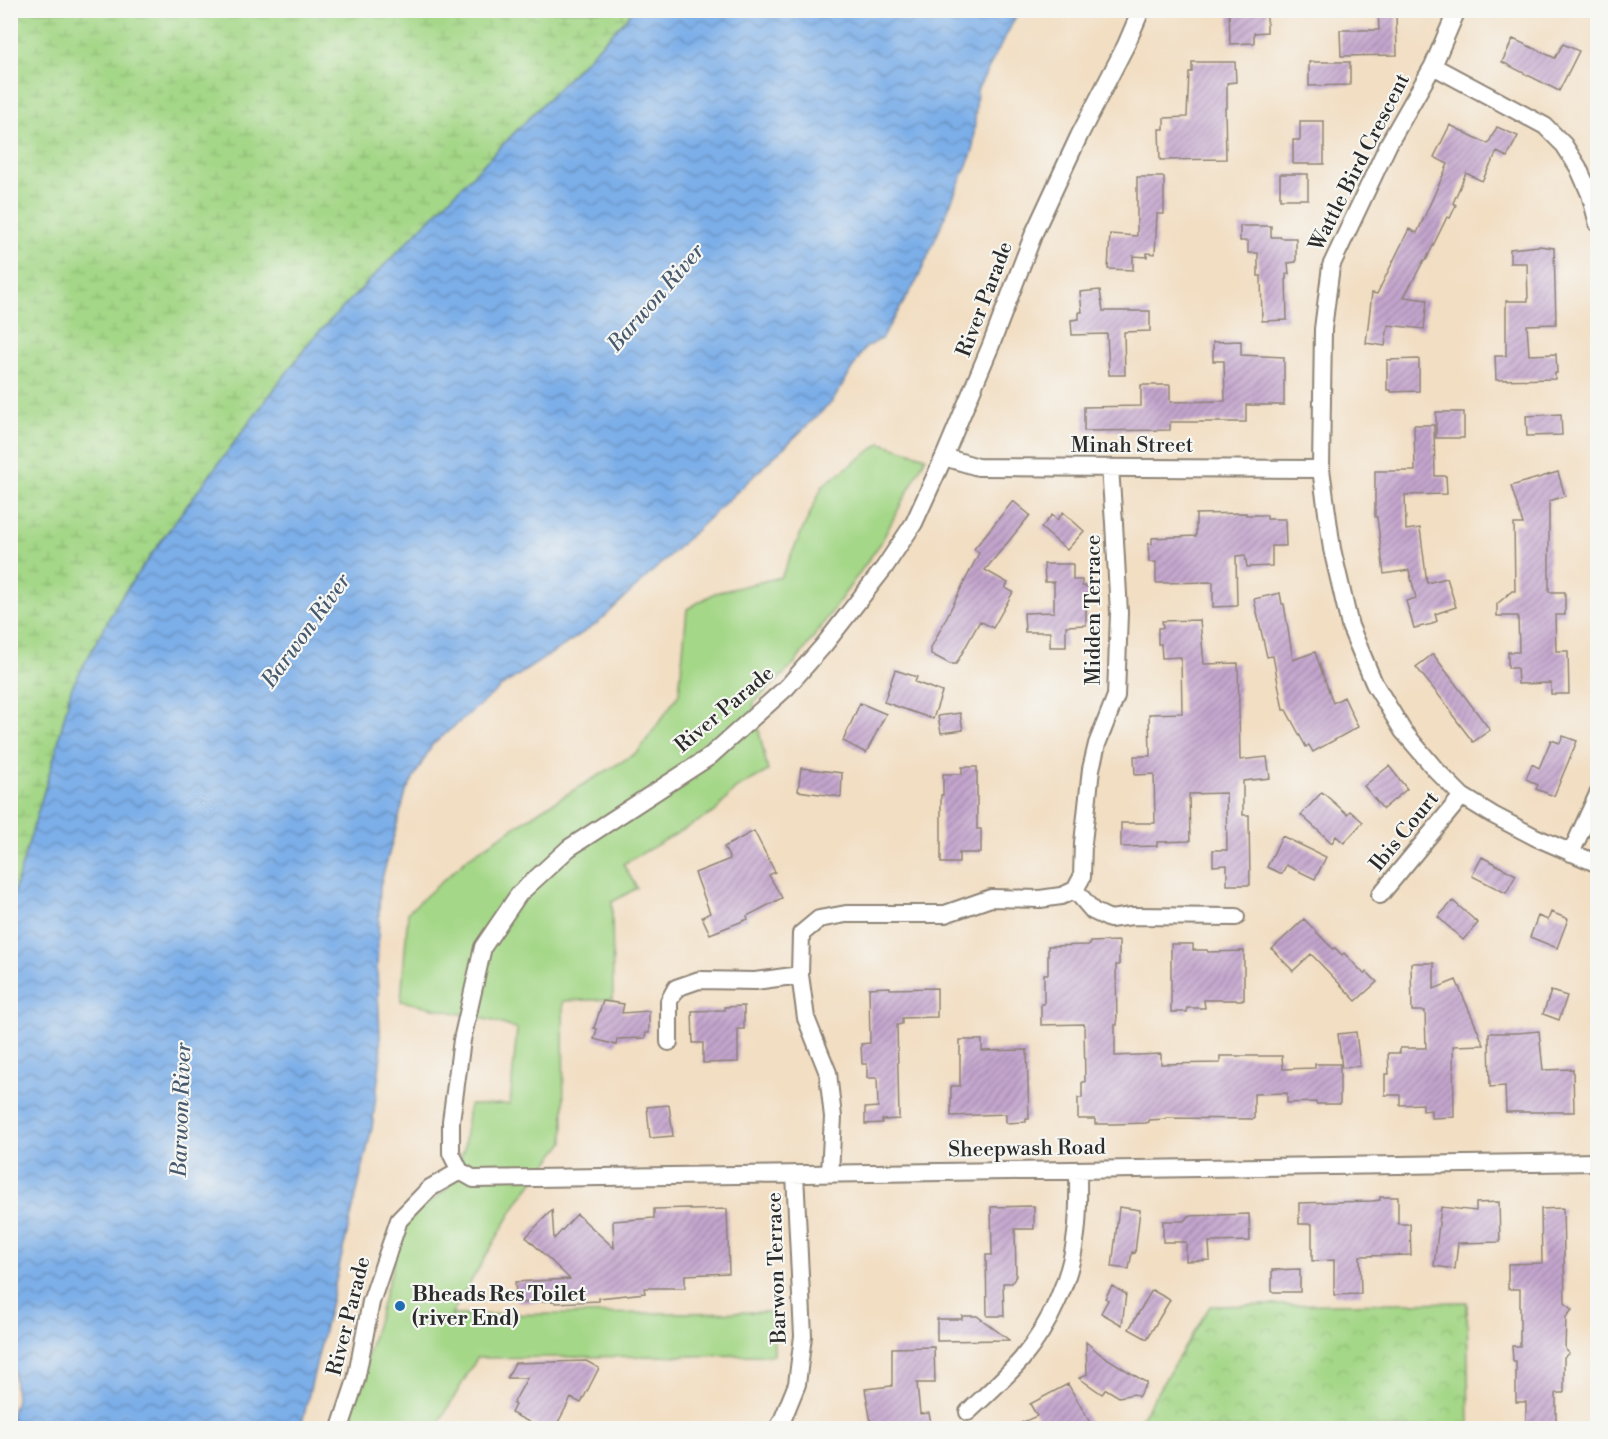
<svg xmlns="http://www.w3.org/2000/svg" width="1608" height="1439" font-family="'Libre Bodoni',serif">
<defs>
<pattern id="wetland-marsh" width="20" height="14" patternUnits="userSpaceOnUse" patternTransform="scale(1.5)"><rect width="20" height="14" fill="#a4d787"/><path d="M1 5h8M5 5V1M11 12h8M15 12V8" fill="none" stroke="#8db975"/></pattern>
<pattern id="park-crowns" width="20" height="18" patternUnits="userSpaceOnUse" patternTransform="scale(1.5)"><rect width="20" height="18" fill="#a4d787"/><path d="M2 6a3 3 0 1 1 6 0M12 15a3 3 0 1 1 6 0" fill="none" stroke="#8db975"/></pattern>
<pattern id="water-waves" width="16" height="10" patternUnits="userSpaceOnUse" patternTransform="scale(1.5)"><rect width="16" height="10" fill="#7caee8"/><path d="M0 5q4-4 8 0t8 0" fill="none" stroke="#668ebc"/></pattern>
<pattern id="building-hatch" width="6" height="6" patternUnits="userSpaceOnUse" patternTransform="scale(1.5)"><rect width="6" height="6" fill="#c4a5cd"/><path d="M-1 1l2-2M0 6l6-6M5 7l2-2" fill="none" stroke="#9f87a7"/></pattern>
</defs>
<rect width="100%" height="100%" fill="#f6f6f2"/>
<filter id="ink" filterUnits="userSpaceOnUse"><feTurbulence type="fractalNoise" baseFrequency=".0167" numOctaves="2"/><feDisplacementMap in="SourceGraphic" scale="12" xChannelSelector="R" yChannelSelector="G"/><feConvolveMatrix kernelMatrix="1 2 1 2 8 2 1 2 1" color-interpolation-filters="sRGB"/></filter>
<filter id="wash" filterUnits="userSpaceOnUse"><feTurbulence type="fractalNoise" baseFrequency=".008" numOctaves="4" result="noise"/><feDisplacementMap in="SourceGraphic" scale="24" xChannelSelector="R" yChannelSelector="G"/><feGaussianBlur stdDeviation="1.35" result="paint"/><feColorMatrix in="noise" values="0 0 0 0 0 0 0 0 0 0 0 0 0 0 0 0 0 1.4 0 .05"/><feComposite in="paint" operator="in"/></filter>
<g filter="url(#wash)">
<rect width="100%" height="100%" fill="#f2dec3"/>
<path fill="#a4d787" stroke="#688159" stroke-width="1.5" d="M881,443L926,457L880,544L795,663L753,704L768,771L735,789L715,812L623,864L637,888L612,902L613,999L563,1001L564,1142L519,1200L451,1315L773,1312L774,1355L477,1358L436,1428H343L365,1364L406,1220L447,1189L464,1149L469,1105L510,1104L517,1029L493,1021L401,1001L408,912L469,857L544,808L638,752L679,694L687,609L715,593L781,577L823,485Z"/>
<path fill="url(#wetland-marsh)" stroke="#688159" stroke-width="1.5" d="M11,11H632L626,19L312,339L176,520L119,600L71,689L56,751L11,902Z"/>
<path fill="url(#park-crowns)" stroke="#688159" stroke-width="1.5" d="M1467,1302L1469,1428H1135L1210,1306Z"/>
<path fill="url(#water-waves)" stroke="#546c8a" stroke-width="1.5" d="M632,11H1019L977,90L973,151L918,279L881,339L865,348L832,402L598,623L502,686L432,745L406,792L380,886L377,970L381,1055L372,1128L301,1428H11V1416L16,1399L10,1328L11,902L56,751L71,689L119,600L176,520L312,339L626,19Z"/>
<g id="blocks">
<path fill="url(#building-hatch)" d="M1229,10H1267V32L1254,33V43L1230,44Z
M1378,13H1396L1397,55L1341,56L1340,30H1379Z
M1513,39L1555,58L1563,44L1579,51L1559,91L1502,62Z
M1192,62H1235L1236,82L1227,83V108H1225L1226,159L1160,160L1159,129H1164V118L1187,117L1189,72H1192Z
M1309,62H1350V85L1309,86Z
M1300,121H1324V164H1293V140H1300Z
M1450,125L1488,144L1497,127L1518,136L1507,157L1497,152L1482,181L1466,173L1453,203L1456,205L1450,218L1447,217L1426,260H1424L1404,297L1427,300L1424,329L1388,325L1385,346L1366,343L1372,293L1377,294L1409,229L1417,233L1448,164L1434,157Z
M1280,174H1308V199H1280Z
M1137,177H1164V214H1157L1155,254L1147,253V257L1133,256V270L1108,269L1110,234L1137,236Z
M1240,226H1271V237H1281V238H1296V262L1288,263L1289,274H1286L1287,320L1262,321L1261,276H1258V253H1248V241H1240Z
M1539,246L1554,248L1556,324L1527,325L1529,355L1556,354L1557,373H1555V379L1496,380L1495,356H1506V301H1528L1527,263H1510V249Z
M1100,290L1103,311H1150V331L1124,332L1125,375H1109L1107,334L1072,335L1071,320L1079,319V312H1082L1080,292Z
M1241,341V355L1284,357V405H1246V422H1170V430L1084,431V407L1141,406V385H1170V402L1225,401L1224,361H1213V342Z
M1419,359V391L1391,392V390H1387V360Z
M1436,412H1464V438H1436Z
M1561,414L1562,435L1527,436L1526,416Z
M1414,425H1434L1435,476H1446L1447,494L1405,495L1406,530L1420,528L1427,583L1447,578L1456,607L1435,614L1437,621L1433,623V624L1414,628L1406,601L1416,598L1409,570L1384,574L1377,517H1375V471H1415Z
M1558,472L1565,496L1549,501V592H1565V615H1555L1556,651H1568L1569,694H1551V683L1518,684L1517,668H1508V652H1519L1518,616H1497V604L1512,591H1515L1514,524H1523L1511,486Z
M1013,501L1030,515L985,570L1008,583L1005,588L1013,592L993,628L980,621L956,664H950L931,654V648L979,553L974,549Z
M1063,512L1084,531L1067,550L1041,528L1052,515L1057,520Z
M1246,513V515H1267V519H1285L1286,546H1272V566L1247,567L1245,555L1236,556L1237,606L1213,607V582L1156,583V562H1149L1148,544H1152V538L1196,536V514Z
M1044,564H1073V580H1082V586H1088V606H1086V625L1066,626V647H1050V632H1025L1024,613L1054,612V582H1045Z
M1280,593L1282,604H1284L1293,660L1315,652L1333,703L1344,697L1358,727L1313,752L1309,745L1306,747L1286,710H1283L1273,656L1267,657L1254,599Z
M1200,620L1204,664L1238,663L1240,760L1267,757L1270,778L1243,781V815H1249L1250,885H1227V865L1213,866V850H1227L1226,793L1189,794L1190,841L1157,842V846L1121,847V823H1155L1154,774L1135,775L1134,756H1150L1149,714L1182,713L1181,657L1162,658L1161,644H1158V628H1163L1162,621Z
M1433,654L1490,730L1473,742L1451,713L1452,712L1416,667Z
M895,670L917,677L915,682L942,692L933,719L884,702Z
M860,703L886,714L866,753L843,741Z
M960,713L963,730L941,733L938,716Z
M1563,736L1577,741L1554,796L1536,789L1538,785L1526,779L1532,764L1539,768L1551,740L1560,743Z
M1389,766L1407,789L1383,809L1364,786Z
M962,767H977V829H981V853H959V863H941V795H943V774H962Z
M801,768L842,773L841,797L798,791Z
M1322,792L1347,814L1350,811L1363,822L1344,843L1336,836L1332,843L1301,815Z
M754,831L775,872L769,875L782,898L747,916L748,919L710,934L702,917L710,913L695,873L730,859L724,847Z
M1282,836L1326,857L1315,879L1286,865L1282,874L1267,867Z
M1482,857L1516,875L1506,893L1472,876Z
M1453,901L1478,923L1463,940L1438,917Z
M1551,912L1568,919L1557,948L1530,937L1538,916L1548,920Z
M1304,919L1333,949L1335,948L1342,955L1344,953L1364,974L1367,972L1377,982L1356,1001L1311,954L1293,971L1272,949Z
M1119,941V965H1116L1117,1025H1115V1056L1161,1054V1064L1220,1063V1056H1282L1283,1069L1315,1068V1064H1340V1104H1316V1102L1287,1103V1093L1254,1094V1119L1166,1118V1119L1149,1120V1122L1146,1123L1113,1124H1095V1119H1078V1098H1082V1082H1085L1084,1024L1041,1025V1004H1044V974H1048V946L1090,945V942Z
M1171,944H1193V950H1207L1208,952L1244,951V1000H1204L1205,1008H1187V1012H1171Z
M1411,963H1434V989L1456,980L1484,1045L1453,1046L1454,1117L1431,1118V1110L1423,1111V1104L1400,1105V1095H1385V1074H1389L1388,1053H1400V1048H1426L1425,1011H1412Z
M890,987V989L937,988V1017L902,1018V1024L897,1025L899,1119L882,1120V1123L865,1124V1108L878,1107L877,1078H867V1064H862L861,1044L870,1043L869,988Z
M1551,991L1567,996L1559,1020L1543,1014Z
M603,1001L624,1004L622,1013L649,1011V1033H646L645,1038L617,1039L616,1045L594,1039L597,1029L594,1028Z
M744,1006V1029H738V1062L703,1063V1043H693L692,1011L725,1010L724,1007Z
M1539,1031L1543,1070L1573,1069L1574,1112H1506L1505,1086L1490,1087L1489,1033H1518Z
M1356,1032L1360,1066L1342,1068L1338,1034Z
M960,1040H982V1051L1027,1050L1029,1119H1026V1122L1006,1123V1114L951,1116V1086H960Z
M669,1105L673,1136L650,1138L647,1107Z
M1380,1197H1398V1224H1410L1411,1255L1360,1256L1361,1294L1334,1295V1260L1312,1261V1224H1299V1203L1372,1201L1380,1200Z
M1499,1202L1500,1242L1458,1243L1455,1269L1434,1266L1441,1207L1476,1211V1203Z
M1034,1206V1229H1015L1016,1276L1012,1283H1003L1004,1316H987L986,1255H992L991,1207Z
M1119,1207L1140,1210L1135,1253L1132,1252L1129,1269L1112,1267Z
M690,1208V1210L727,1209L729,1273L685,1275V1288H644L645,1293L599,1298V1301L556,1303L554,1301L517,1303L515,1282L570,1279L526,1237L552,1210L554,1239L577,1214L614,1248L613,1221L654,1218V1209Z
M1563,1208L1565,1303L1572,1310L1566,1317L1565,1349L1569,1353L1564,1357V1393H1556V1428H1526V1402H1516V1361H1513L1512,1346H1520V1289H1508V1264L1542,1263L1541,1209Z
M1249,1214L1250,1241L1209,1242L1210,1260L1186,1261V1242H1163V1221H1184L1188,1216Z
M1300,1269V1292H1272V1270Z
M1112,1286L1126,1294L1122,1325L1101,1313L1108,1300L1105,1298Z
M1152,1290L1170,1300L1147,1339L1129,1329Z
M962,1316H977L1009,1340L937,1341V1319H962Z
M1086,1342L1100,1354L1147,1383L1138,1397L1134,1394L1119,1397L1106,1389L1102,1394L1079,1378L1087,1374Z
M934,1347L935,1383H917L920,1414L929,1413L932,1428H872L865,1389L892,1386V1348Z
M586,1361L599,1368L581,1403L571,1398L555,1428H541L511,1413L515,1405L513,1404L527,1378H507L515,1363Z
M1068,1384L1093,1428H1009L1037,1416L1030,1404Z"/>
</g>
</g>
<g filter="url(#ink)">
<use href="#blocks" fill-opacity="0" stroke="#8e8477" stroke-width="1.5"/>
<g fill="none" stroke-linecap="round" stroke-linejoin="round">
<g stroke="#8e8477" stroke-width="20">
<path id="minor" d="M1457,10L1433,66L1389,143L1331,266L1323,329L1321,469L1332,549L1350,626L1374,683L1403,731L1436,770L1462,796L1493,815L1535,837L1598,864
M1433,66L1545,126L1564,145L1578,167L1590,194L1598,224
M944,457L978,467L1321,469
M1571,853L1598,794
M1075,890L1093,911L1110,919L1132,916L1236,917
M1380,895L1462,796
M669,1042V1001L676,988L699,980L755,981L800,975
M460,1171L451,1153V1121L462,1040L483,947L519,894L569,848L709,757L787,687L824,645L884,568L914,523L944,457L991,345L1034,233L1079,136L1126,45L1141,10
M460,1171L474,1179L1598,1162
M830,1173L833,1117L828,1073L806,1018L800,975L801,934L819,919L846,914H945L991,898L1040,899L1061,896L1075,890L1082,877L1083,843L1091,769L1097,744L1116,696L1119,613L1114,523L1110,468
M968,1412C986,1395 1005,1378 1021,1360C1050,1325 1071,1279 1076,1234C1079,1213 1078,1191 1078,1170
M340,1428L356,1380L371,1302L399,1220L430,1188L460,1171
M778,1428L782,1421L797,1384L803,1336L795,1174"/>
</g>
<use href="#minor" stroke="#fff" stroke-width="16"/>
</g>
</g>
<circle fill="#1f6fb2" stroke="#f6f6f2" stroke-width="2" cx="400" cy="1306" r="6"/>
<g text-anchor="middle" stroke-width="4.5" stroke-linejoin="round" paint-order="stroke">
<g font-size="21" fill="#2b2b2b" stroke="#f6f6f2">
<text transform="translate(1359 162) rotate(-63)" y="7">Wattle Bird Crescent</text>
<text transform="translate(984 299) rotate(-69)" y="7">River Parade</text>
<text x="1132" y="452">Minah Street</text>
<text transform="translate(1093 610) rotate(-90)" y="7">Midden Terrace</text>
<text transform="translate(724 709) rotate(-40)" y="7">River Parade</text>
<text transform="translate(1404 831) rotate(-51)" y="7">Ibis Court</text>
<text transform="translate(1027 1148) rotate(-1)" y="7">Sheepwash Road</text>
<text transform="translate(776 1268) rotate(-92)" y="7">Barwon Terrace</text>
<text transform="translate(348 1316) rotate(-76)" y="7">River Parade</text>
</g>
<g font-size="21" font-weight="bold" fill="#2b2b2b" stroke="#f6f6f2" text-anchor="start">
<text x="412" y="1301">Bheads Res Toilet<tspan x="412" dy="24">(river End)</tspan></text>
</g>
<g font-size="22" font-style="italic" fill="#47596d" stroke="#f6f6f2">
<text transform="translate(655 297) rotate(-49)" y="8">Barwon River</text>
<text transform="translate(305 630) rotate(-54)" y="8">Barwon River</text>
<text transform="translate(180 1110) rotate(-88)" y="8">Barwon River</text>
</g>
</g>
<rect width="1608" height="1439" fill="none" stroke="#f6f6f2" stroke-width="36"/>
</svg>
